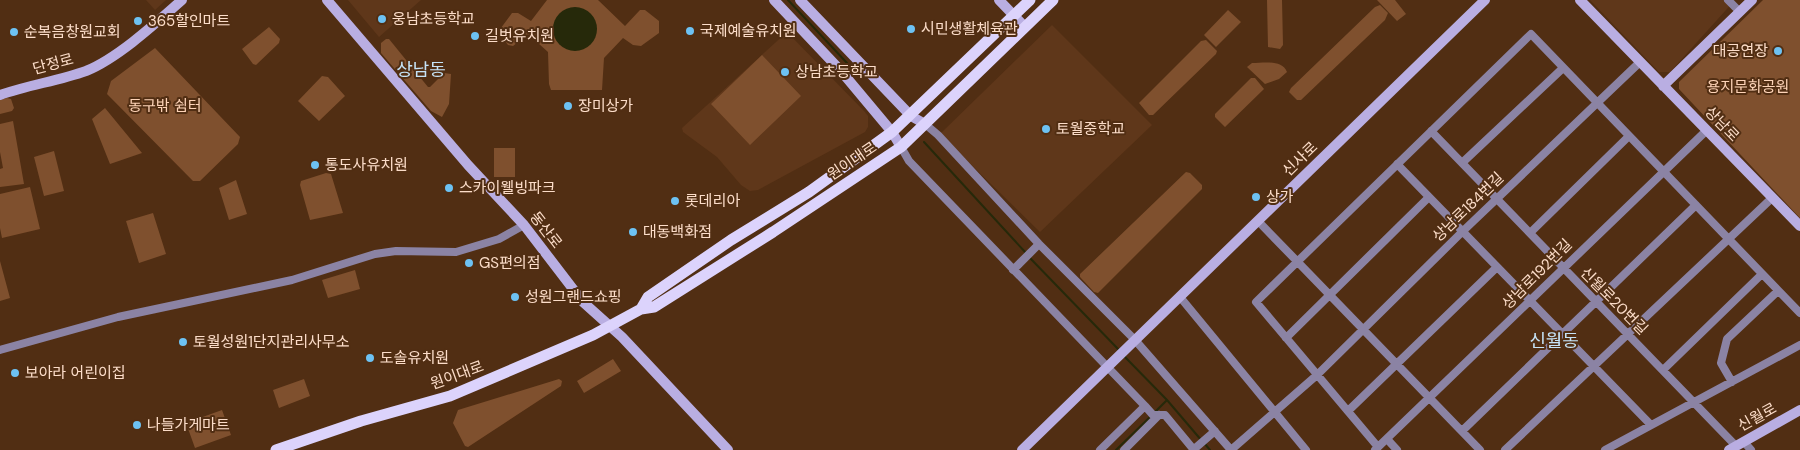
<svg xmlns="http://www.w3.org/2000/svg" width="1800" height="450" font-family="'DM Sans','Noto Sans KR',sans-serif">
<rect width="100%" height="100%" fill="#512e13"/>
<path fill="#5f371a" d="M146,0H166L155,10Z
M348,0H421L379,37Z
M1590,0H1735L1670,72H1659Z
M1052,25L1152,125L1040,232L940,134Z
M787,32L865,112L868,116V127L865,132L758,190L750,191L741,185L717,157L683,132L682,128Z"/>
<path fill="#7f502e" d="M547,0H598L625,26L640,10H645L659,21V33L641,46L633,45L623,38L604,58L602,90H551L549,84L548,52L528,34L513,46L508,45L498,32L512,13H518L531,21Z
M1267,0H1282L1283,45L1280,49L1268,47Z
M1377,0H1395L1406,14L1397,21Z
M1763,0H1800V218L1679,89V82Z
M1380,5L1388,13L1385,20L1301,100H1297L1289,92L1291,88L1375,7Z
M1228,10L1241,22L1216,47L1204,35Z
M269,27L280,39L279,43L256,65L253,64L242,49Z
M386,39H389L428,87H430L444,73L451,74L449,104L442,117L431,111L381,53V43Z
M1206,40L1217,51L1216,54L1153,115H1149L1139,103L1201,41Z
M155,48L240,137L238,144L200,181H193L107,94L111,81Z
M762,55L801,96L750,145L711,104Z
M1252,63C1263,63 1282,59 1287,72L1279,79L1265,84L1247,67Z
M322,76L328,77L345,96L319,121L298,101Z
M1251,78H1255L1264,89L1225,127L1215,117V114Z
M7,98L11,99L14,108L12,111L0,114V100Z
M105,108L142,153L110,164L92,119Z
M13,121L24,184L0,187V169L3,168L0,152V124Z
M494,148H515V177H494Z
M54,151L64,191L44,196L34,157Z
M1186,172L1190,173L1202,185V189L1098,293L1094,292L1080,277V274Z
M326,173L331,174L343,213L310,220L300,185L301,181Z
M236,180L247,214L229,220L219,188Z
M30,187L40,229L2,238L0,228V194Z
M153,213L166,254L139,263L126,221Z
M0,261L10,298L0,301Z
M355,270L360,289L328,298L322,280Z
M613,359L621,371L584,393L577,381Z
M304,379L310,396L279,408L273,390Z
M559,379L562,381L561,386L468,447L465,446L453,423L458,410Z
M222,410L231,435L195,448L186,423Z"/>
<path fill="#26290a" d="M553 29a22 22 0 1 1 44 0a22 22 0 1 1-44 0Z"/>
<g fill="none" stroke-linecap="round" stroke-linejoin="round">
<path stroke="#26290a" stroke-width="2" d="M788,0L847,63
M924,142L1026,253
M1029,257L1119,350
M1124,356L1167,400L1202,441
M1155,412L1167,400
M1205,444L1210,450
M1116,450L1150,417"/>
<path stroke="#8b83a4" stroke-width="8" d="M1728,0L1740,12
M925,124L938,135L1039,244L1135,340L1231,450
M1431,131L1736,446
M901,147L909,161L1145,406L1153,415H1165L1194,450
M1462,163L1563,68
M1397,164L1651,425
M1258,221L1480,450
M1530,233L1629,136
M1013,270L1039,244
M1180,297L1306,450
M1286,338L1429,197
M0,350L118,317L292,280L375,254L396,251L456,252L499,239L524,225
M1663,370L1762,274
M1732,382L1721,363L1727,339L1778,291
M1348,411L1497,267
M1462,431L1696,205
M1387,439L1397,450
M1744,442L1751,450
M1378,447L1256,302L1531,34L1800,313
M1100,450L1145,406
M1124,450L1159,415
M1193,450L1215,431
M1231,450L1317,375L1462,232L1640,62
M1375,450L1707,130
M1505,450L1772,198
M1605,450L1800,345"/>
<path stroke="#b9aee2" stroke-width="10" d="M327,0L468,165L524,225L583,302L622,337L728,450
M774,0L841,71L892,132L901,147
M800,0L911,116L925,124
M999,0L1025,27
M1580,0L1800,226
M1663,86L1752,0
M0,95C28,85 58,81 86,71C118,58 156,23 182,0
M1022,450L1485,0
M1729,450L1800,410"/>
<path stroke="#dcd3fc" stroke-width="11" d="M641,309L648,297L731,240L809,192L892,132L1030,0
M276,450L361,421L450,396L593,335L641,309L654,307L773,232L901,147L1053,0"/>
</g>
<g fill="#6dc2f3" stroke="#512e13" stroke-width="2">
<circle cx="382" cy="19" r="5"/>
<circle cx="138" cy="21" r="5"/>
<circle cx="911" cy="29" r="5"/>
<circle cx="690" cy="31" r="5"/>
<circle cx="14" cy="32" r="5"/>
<circle cx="475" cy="36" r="5"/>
<circle cx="1778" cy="51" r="5"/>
<circle cx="785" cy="72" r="5"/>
<circle cx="568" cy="106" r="5"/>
<circle cx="1046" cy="129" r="5"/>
<circle cx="315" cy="165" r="5"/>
<circle cx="449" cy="188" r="5"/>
<circle cx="1256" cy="197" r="5"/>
<circle cx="675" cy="201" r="5"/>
<circle cx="633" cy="232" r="5"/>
<circle cx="469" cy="263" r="5"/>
<circle cx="515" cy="297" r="5"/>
<circle cx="183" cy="342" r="5"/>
<circle cx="370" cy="358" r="5"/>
<circle cx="15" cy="373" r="5"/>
<circle cx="137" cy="425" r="5"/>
</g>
<g text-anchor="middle" stroke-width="4" stroke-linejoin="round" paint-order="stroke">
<g font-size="15" fill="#fcddc9" stroke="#512e13" text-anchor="start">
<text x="392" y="24">웅남초등학교</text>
<text x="148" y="26">365할인마트</text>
<text x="921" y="34">시민생활체육관</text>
<text x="700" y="36">국제예술유치원</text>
<text x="24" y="37">순복음창원교회</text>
<text x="485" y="41">길벗유치원</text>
<text x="1768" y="56" text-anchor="end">대공연장</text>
<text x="795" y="77">상남초등학교</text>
<text x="578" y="111">장미상가</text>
<text x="1056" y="134">토월중학교</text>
<text x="325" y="170">통도사유치원</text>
<text x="459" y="193">스카이웰빙파크</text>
<text x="1266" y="202">상가</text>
<text x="685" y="206">롯데리아</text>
<text x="643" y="237">대동백화점</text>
<text x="479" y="268">GS편의점</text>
<text x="525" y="302">성원그랜드쇼핑</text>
<text x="193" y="347">토월성원1단지관리사무소</text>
<text x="380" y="363">도솔유치원</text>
<text x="25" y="378">보아라 어린이집</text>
<text x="147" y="430">나들가게마트</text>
</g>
<g font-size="15" fill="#fcddc9" stroke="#512e13">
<text transform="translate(53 64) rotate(-15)" y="5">단정로</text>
<text transform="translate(1722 124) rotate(46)" y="5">상남로</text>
<text transform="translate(1300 159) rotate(-44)" y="5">신사로</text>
<text transform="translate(852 161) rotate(-34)" y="5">원이대로</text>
<text transform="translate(1468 207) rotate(-44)" y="5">상남로184번길</text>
<text transform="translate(546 230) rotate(52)" y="5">동산로</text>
<text transform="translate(1537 274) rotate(-45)" y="5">상남로192번길</text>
<text transform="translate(1614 301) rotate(45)" y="5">신월로20번길</text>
<text transform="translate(457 375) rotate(-20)" y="5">원이대로</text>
<text transform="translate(1757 417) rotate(-29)" y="5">신월로</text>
</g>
<g font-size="15" fill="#fed4b8" stroke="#512e13">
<text x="1748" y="92">용지문화공원</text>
<text x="165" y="111">동구밖 쉼터</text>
</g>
<g font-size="18" fill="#c6e3f6" stroke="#512e13">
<text x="421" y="76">상남동</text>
<text x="1554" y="347">신월동</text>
</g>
</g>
</svg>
